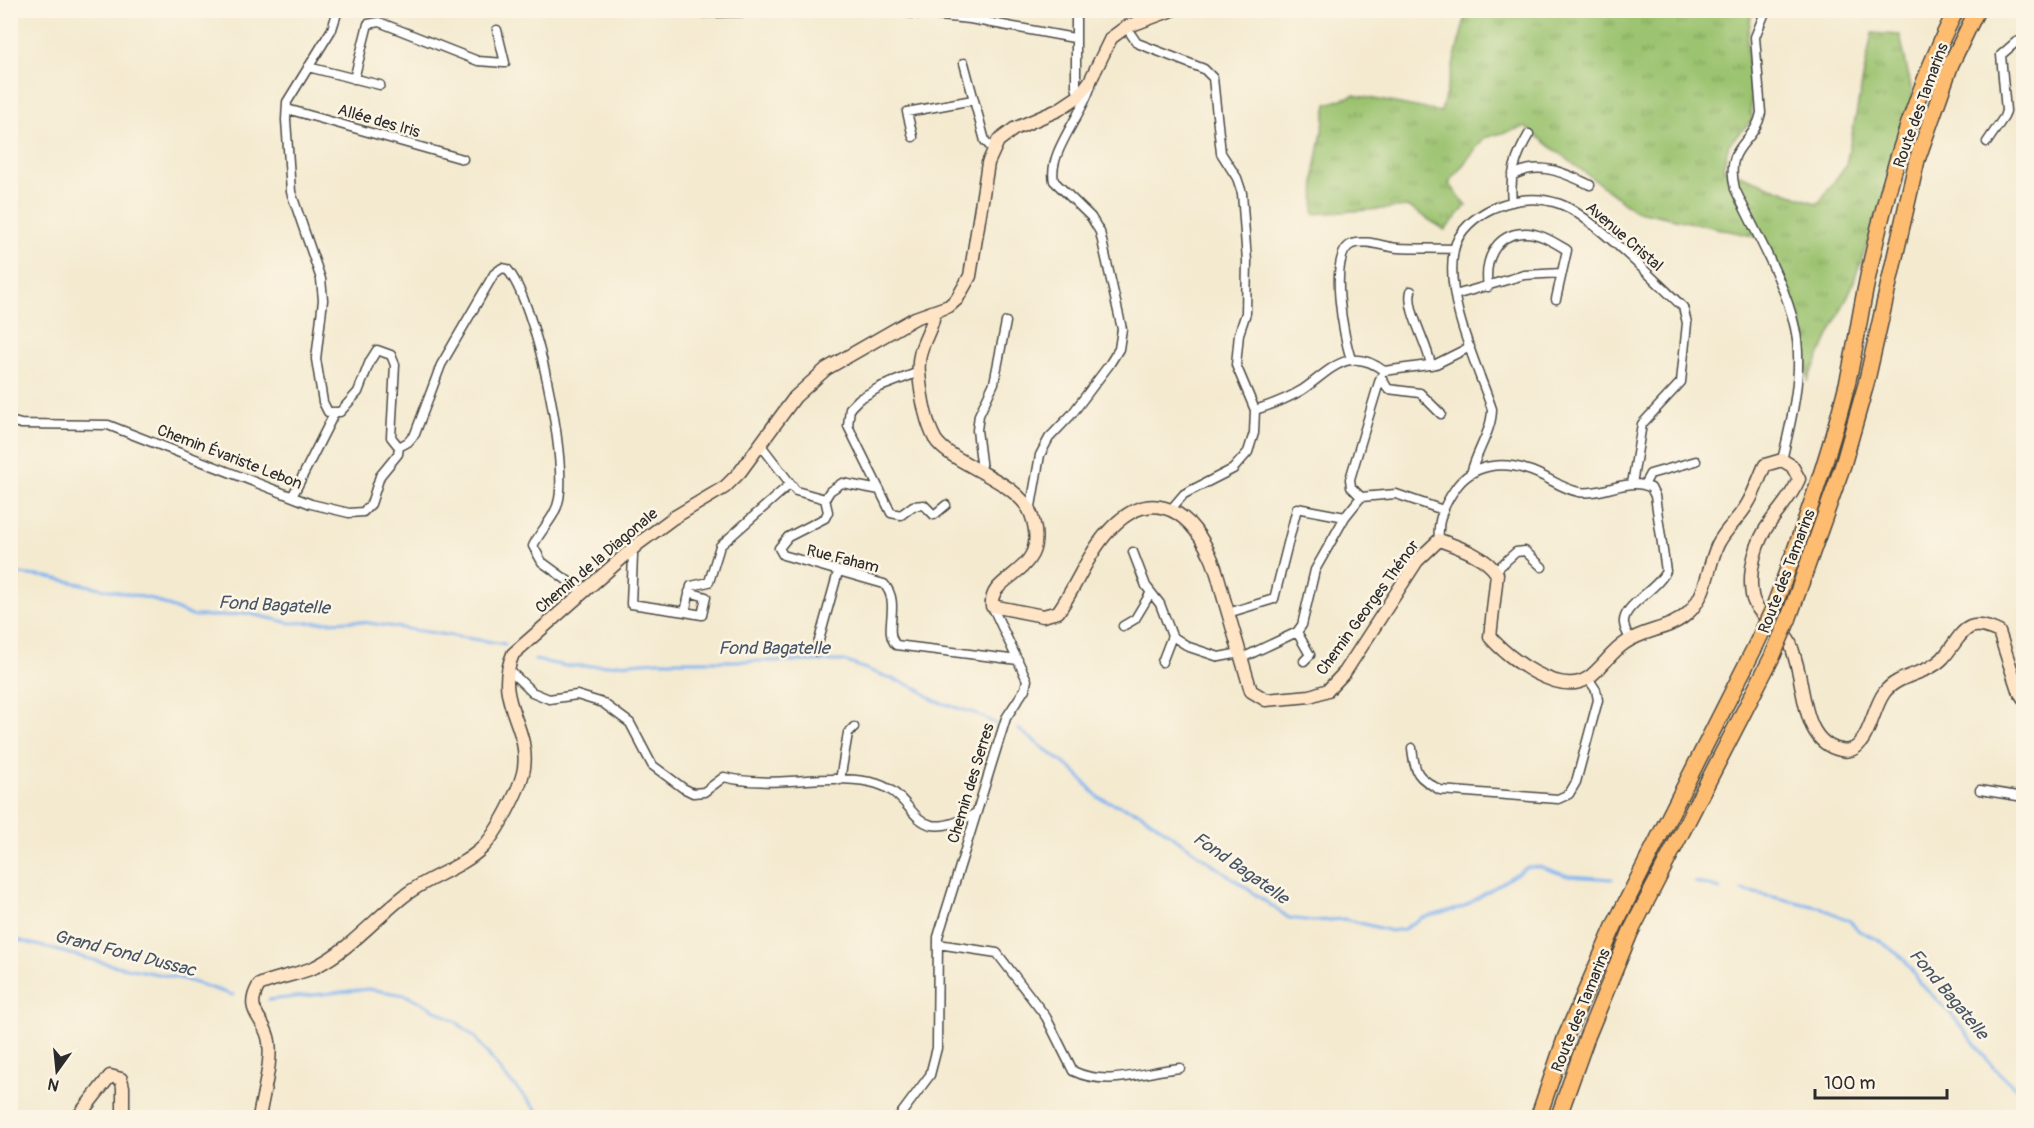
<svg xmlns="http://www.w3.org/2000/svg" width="2034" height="1128" font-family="Pangolin,sans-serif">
<defs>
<pattern id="grass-tufts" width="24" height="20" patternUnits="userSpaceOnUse" patternTransform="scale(1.5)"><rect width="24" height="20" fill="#9bc36f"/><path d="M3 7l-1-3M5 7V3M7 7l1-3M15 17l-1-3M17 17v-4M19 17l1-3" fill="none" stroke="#7f9f5b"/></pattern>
</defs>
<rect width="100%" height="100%" fill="#fcf5e5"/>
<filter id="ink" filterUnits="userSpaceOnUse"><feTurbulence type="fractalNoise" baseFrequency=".0167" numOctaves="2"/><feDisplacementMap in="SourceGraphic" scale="12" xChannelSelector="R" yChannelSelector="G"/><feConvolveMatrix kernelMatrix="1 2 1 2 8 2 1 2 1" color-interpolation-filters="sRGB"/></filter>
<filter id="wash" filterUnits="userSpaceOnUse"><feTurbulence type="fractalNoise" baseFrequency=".008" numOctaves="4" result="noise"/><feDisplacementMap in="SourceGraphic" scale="24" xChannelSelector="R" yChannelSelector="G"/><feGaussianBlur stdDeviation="1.35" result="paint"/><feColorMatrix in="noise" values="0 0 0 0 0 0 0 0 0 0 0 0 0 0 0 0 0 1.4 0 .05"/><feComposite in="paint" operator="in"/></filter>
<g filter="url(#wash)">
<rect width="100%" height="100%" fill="#f4ead0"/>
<path fill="url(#grass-tufts)" stroke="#63774d" stroke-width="1.5" d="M1467,11H1752L1747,41L1752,120L1729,144L1723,169L1818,204L1846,165L1872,33L1900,35L1915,106L1852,287L1808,380L1801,318L1766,239L1634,210L1525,127L1484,138L1449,183L1466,206L1445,230L1409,207L1314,214L1315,170L1327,104L1354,95L1441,112Z"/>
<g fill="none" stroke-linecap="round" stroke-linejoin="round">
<path stroke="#83b5f0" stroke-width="3" d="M10,573L48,577L152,599L192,616H226L246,613L291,623L356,621L505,644
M535,660L566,666H592L657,661H844L917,688L935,701L977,714L1000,726
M1018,729L1073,770L1099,798L1140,813L1289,918L1313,921L1345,919L1391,931L1404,929L1421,918L1462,908L1527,867H1541L1568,876L1612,879
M1695,882L1720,889
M1742,890L1822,908L1850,921L1859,931L1879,940L1904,959L1921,984L1952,1015L1993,1067L2024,1096
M10,938L112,965L183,979L233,995
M269,1000L368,989L405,995L419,1001L455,1021L475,1037L503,1074L545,1118"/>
</g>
</g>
<g filter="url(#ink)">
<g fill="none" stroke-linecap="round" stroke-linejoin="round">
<g stroke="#494844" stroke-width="11">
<path id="street" d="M338,10L332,29L287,102L286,120L291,192L321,279L323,300L316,359L323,402L328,412H340L358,392L370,361L377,350L391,355L395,365L391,437L399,447L408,442L415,434L441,365L494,274L502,268L507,269C536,302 567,455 559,499C556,517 541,529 533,546L542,562L583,592
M881,10L970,19L1074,38
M1076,10V87L1079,96
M1766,10L1755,37L1761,113C1754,146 1724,143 1735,189C1755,232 1785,282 1795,328C1804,369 1792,419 1782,460
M702,13L837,10
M1126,27L1137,43L1204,69L1213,78L1221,153L1237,178L1242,193L1247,261L1246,313L1239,334L1236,365L1255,410L1254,433L1248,452L1233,469L1184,494L1172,508
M964,63L985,141L993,149
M308,67L380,85
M354,79L368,24L379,22L478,61L505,63L497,30
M287,109L463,159
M913,137L907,112L973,100
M1987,142L2004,117L2006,111L2001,55L2016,42L2024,40
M1512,176C1538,160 1565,173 1590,185
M1512,202C1509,176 1516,156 1529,134
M1488,287C1484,262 1494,234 1524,233C1539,232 1555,243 1567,250L1556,299
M1411,291C1406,310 1427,342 1431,365
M1455,295L1524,275L1562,273
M1351,359C1344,339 1327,254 1352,244C1366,239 1384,247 1398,248C1417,249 1435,248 1454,249
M1384,371L1436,364L1470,347
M919,372L880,387L859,399L850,408L848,426L891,513L901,515L913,506L924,505L934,515L946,505
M1381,377L1388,389L1420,393L1441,414
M1255,410C1271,405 1287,399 1302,390C1330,371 1349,344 1384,371
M10,421L21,424L108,425L311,504L349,513L363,512L371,504L380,476L398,454L399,447
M760,444L796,491L825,499L828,512L825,518L788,537L779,548L783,555L884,584C902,604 882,630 896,645L1018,660
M982,470L977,430L979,415L994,383L1006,322
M1472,470C1478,449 1492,430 1492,409C1477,365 1444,297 1454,250C1458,230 1476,216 1493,208C1514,199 1538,196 1560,204C1591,215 1656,282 1683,307L1687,323L1681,382L1642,424L1632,484
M1644,485L1650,474L1696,461
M293,495L335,412
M1361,497L1351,487L1350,479L1380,379
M825,499L830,491L842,483L880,490
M1030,512L1040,455L1049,438L1072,414L1109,365L1119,349L1122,329L1100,232L1091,217L1054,181C1047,152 1086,111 1092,81
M1439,540C1437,520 1444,505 1455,489C1472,464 1501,461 1528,470C1546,475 1561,489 1579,492C1603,496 1628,476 1651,488L1655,496L1666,571C1658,589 1625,604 1624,621C1623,627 1628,634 1630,639
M630,551L633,555L631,604L685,612L691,586L709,582L720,546L790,484
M1133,552L1146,586L1160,604L1172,636L1189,647L1219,657L1240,653
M1495,571L1516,552L1525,551L1542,567
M685,612L702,615L706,597L689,592
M1228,613L1274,599L1297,508L1345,517
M1123,626L1135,619L1150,594
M1297,632L1310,655L1304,661
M816,651L838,572
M1242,658L1297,632L1302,625L1315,570L1345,517L1361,497L1396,494L1443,510
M1162,662L1172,636
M507,668L532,692L549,699L577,695L603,703L630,723L652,765L683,788L693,793L704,792L724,777C771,789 821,773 870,782C922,792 905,851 976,813
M1412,748C1415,774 1417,777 1440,790L1558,799L1569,794L1576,782L1598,700L1596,690L1588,678
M840,780L848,733L854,727
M1980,790L2024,797
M938,944L997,953L1046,1017L1073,1071C1108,1088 1144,1071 1180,1068
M898,1118L930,1075L937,1048L938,937L1006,718L1025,689L1027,680L992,606"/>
</g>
<g stroke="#494844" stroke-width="15">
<path id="secondary" d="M934,312C934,331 916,345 919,373C921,394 925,421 935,439C950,464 1018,480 1031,514C1053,576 988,572 992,606L1043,616L1058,612C1076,587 1086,557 1106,534C1146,487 1186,504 1210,555C1217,569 1220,585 1224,599C1233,629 1242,660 1251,691L1266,700L1310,696L1328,690L1345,672L1417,561L1439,540C1458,547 1486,556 1497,574L1490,637C1509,659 1560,697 1588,678C1602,668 1611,652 1625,643C1644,629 1670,630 1687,614C1708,595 1707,567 1718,544C1726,528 1740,518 1748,503C1755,491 1759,478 1765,465L1782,460L1792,466L1799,479C1792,496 1781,507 1771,521C1756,541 1748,570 1752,595C1755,614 1778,625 1789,641C1792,646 1794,655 1796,662C1805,691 1803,743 1841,750C1849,752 1856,749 1861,742C1872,728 1874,707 1884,693C1897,674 1927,675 1943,658C1963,635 1964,615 1999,632L2018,690L2024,699
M77,1118L110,1076L121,1079L123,1087V1118
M259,1118C262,1097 274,1057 268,1037C262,1015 244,1011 259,985C277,977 297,975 315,967C351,949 376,917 408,893C431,876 461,868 482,848C496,835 521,788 524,768C530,725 493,701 513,654L638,544L673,518L725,487L740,472L795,397L826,369L915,318L949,306L957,299L970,276L988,163L998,141L1014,129L1058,110L1079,96L1090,81L1111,38L1126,27L1172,10"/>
</g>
<g stroke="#494844" stroke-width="18">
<path id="highway" d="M1773,609C1801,535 1828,461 1847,384C1855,352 1859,319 1866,286C1885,191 1912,97 1956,10
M1788,620L1843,465L1866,384L1917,160L1951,64L1977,10
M1538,1118L1566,1036L1615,924L1755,647
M1558,1118L1587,1037L1630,933L1773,655"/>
</g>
<use href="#street" stroke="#fff" stroke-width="8"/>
<use href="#secondary" stroke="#ffe4c6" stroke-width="12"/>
<use href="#highway" stroke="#febc70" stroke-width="15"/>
<g stroke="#494844" stroke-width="18" stroke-linecap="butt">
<path id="highway-bridge" d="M1755,647L1773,609
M1773,655L1788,620"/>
</g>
<use href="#highway-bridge" stroke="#febc70" stroke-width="15"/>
</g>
</g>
<g text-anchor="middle" stroke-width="5" stroke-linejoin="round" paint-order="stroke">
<g font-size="16" fill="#2b2b2b" stroke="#fcf5e5">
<text transform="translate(1920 105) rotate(-70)" y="6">Route des Tamarins</text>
<text transform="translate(379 120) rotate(16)" y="6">Allée des Iris</text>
<text transform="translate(1625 236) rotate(41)" y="6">Avenue Cristal</text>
<text transform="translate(230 456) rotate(21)" y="6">Chemin Évariste Lebon</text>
<text transform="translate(843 558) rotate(14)" y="6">Rue Faham</text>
<text transform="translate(596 560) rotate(-40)" y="6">Chemin de la Diagonale</text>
<text transform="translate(1786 571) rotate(-69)" y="6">Route des Tamarins</text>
<text transform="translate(1367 607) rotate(-54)" y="6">Chemin Georges Thénor</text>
<text transform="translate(970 783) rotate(-73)" y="6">Chemin des Serres</text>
<text transform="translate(1580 1010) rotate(-68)" y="6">Route des Tamarins</text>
</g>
<g font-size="18" font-style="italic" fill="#455466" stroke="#fcf5e5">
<text transform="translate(274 605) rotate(3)" y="6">Fond Bagatelle</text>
<text x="774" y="654">Fond Bagatelle</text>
<text transform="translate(1241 868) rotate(35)" y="6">Fond Bagatelle</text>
<text transform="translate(125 953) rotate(14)" y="6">Grand Fond Dussac</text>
<text transform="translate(1949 994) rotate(50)" y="6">Fond Bagatelle</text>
</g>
</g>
<rect width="2034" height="1128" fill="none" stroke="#fcf5e5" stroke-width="36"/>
<g transform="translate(57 1071) rotate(195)" stroke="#fcf5e5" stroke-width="4.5" paint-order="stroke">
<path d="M0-4.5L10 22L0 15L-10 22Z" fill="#2b2b2b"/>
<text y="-9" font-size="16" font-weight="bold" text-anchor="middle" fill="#2b2b2b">N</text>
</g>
<path d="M1815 1089v9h132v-9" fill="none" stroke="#2b2b2b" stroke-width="3"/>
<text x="1824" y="1089" font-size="18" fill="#2b2b2b" stroke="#fcf5e5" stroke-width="4.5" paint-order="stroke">100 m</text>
</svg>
